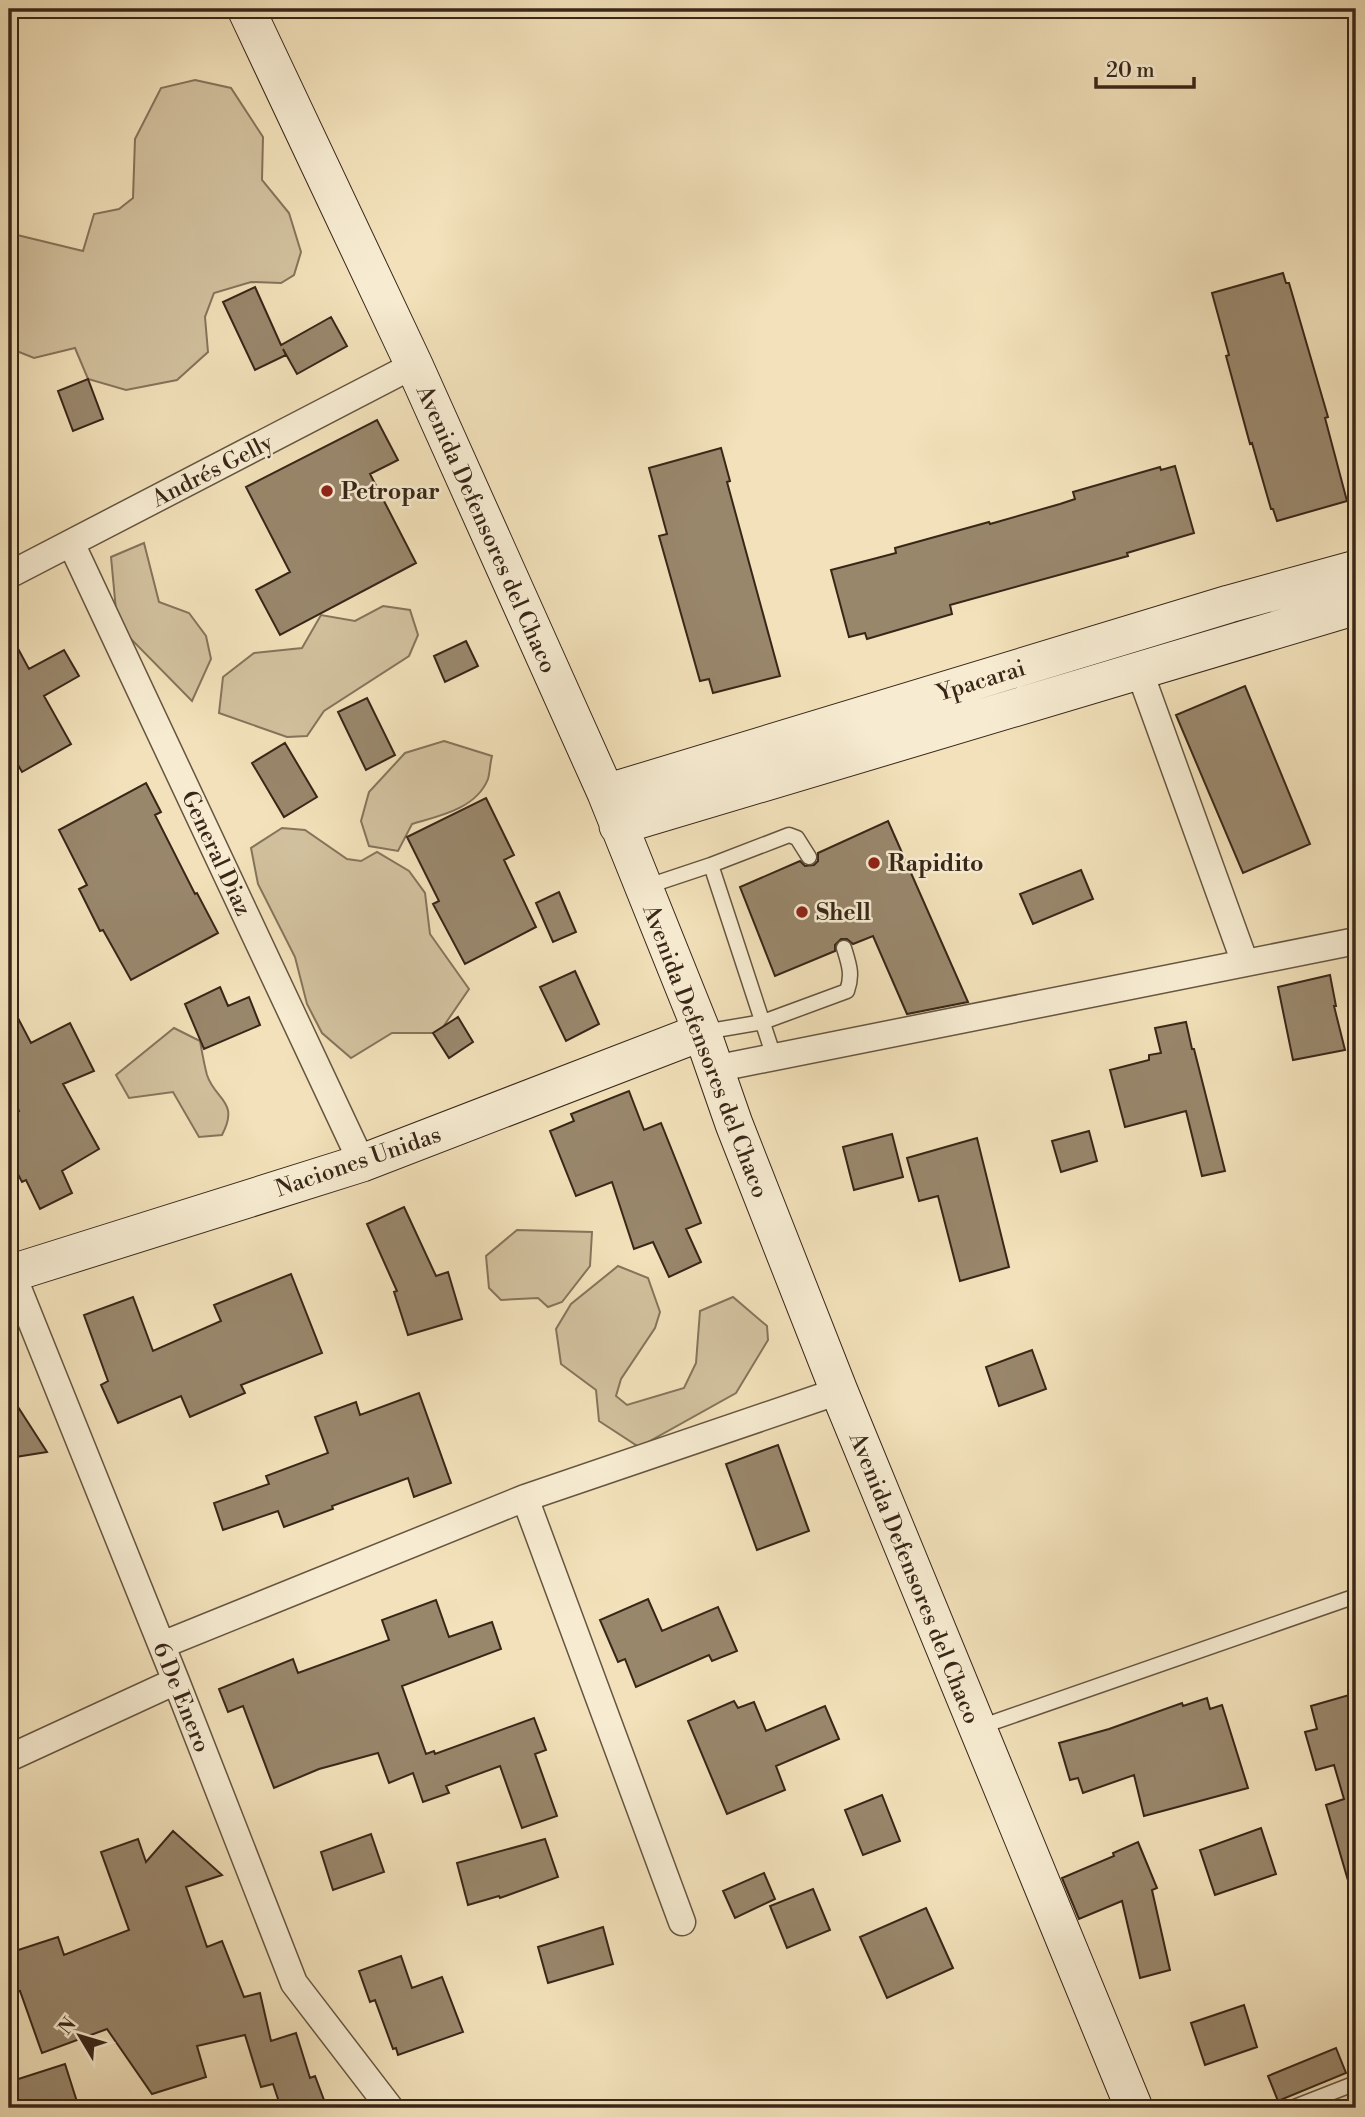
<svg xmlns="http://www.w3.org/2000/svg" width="1365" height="2117" font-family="'Libre Bodoni',serif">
<rect width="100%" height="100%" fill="#f2e1ba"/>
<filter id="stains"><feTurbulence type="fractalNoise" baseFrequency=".00286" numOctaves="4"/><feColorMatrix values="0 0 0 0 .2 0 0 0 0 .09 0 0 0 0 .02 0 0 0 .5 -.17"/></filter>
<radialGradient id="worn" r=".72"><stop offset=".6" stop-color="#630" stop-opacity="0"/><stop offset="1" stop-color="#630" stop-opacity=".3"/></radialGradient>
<path fill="#d2c19e" stroke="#85745b" stroke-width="2" d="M195,80L231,88L263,137L262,180L289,213L301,252L294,275L281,283L251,282L214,293L205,317L208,352L177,380L126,390L88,379L75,348L34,358L9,348V233L83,251L94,214L119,209L133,198L135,139L161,88Z
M144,543L159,602L189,613L206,636L211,659L192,701L128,636L116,610L111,557Z
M383,606L410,610L418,635L409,656L324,711L307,736L287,737L219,713L223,677L254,653L302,648L321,615L355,621Z
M444,741L492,756C490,763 490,772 488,779C476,809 439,816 412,824L398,851L369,846L361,821L369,792L405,753Z
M282,828L305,830L347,859L361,861L377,852L409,871L425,893L430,934L469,989L443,1027L433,1033H392L351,1058L322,1033L307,1004L295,957L258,884L251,848Z
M174,1028L200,1041C202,1052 204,1064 207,1075C215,1100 240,1101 222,1135L199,1137L173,1092L129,1098L116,1075Z
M517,1230L592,1232L590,1266L562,1302L548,1307L538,1298L501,1300L489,1288L486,1256Z
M618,1266L648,1278L660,1312L655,1328L621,1379L616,1396L627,1405L684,1388L696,1363L700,1311L733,1297L767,1326L768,1340L736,1393L639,1447L599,1421L596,1390L561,1364L556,1329L571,1304Z"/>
<path fill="#99876c" stroke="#382618" stroke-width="2" d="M1283,273L1286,283H1289L1328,417L1325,418L1347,501L1277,521L1273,509H1271L1252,443L1250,444L1226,356L1229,355L1212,293Z
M255,287L281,345L331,317L347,346L297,374L283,349L286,355L255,370L223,302Z
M88,379L103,419L73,431L58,391Z
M377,420L398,460L370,474L416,563L280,635L256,590L290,572L246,487Z
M721,448L730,481L727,482L780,676L713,693L709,679L700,681L659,536L667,534L649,468Z
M1175,466L1194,533L1127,553L1128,556L950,605L952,614L867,639L865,633L849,637L831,570L896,553L895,548L989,522L990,524L1060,504L1075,499L1073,492L1160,467L1161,470Z
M9,632L29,669L64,650L79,676L44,696L71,744L22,772L9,749Z
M466,641L478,666L445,682L434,656Z
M1245,686L1310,844L1243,873L1176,715Z
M367,698L395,755L366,770L338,712Z
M285,743L317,797L284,817L252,763Z
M146,783L161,812L155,815L195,894L197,893L218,933L131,980L103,930L100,931L79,889L87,885L59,830Z
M486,798L514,855L504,860L536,927L465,964L433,904L439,901L407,837Z
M888,821L968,1002L907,1014L873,936L853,944L847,939H841L835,945V951L775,976L740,887L800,861L805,866L814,865L818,861V853Z
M1081,870L1093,899L1033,924L1020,894Z
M559,892L576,932L553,942L536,903Z
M575,971L599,1024L566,1041L540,987Z
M1330,975L1336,1006H1334L1345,1050L1293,1060L1278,987Z
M220,987L228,1006L249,997L260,1025L204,1049L185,1004Z
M9,1001L31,1043L70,1023L94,1071L63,1084L99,1149L62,1171L72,1193L40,1209L26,1180L22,1182L9,1157V1116L19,1111L9,1091Z
M458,1017L473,1042L449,1058L433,1033Z
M1186,1022L1192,1049H1194L1225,1171L1202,1176L1186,1111L1125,1127L1110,1070L1149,1060V1055L1161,1053L1155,1028Z
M629,1091L644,1130L661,1123L701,1223L686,1229L701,1262L669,1277L653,1242L634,1249L612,1182L576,1196L550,1131L574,1121L571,1114Z
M1089,1131L1097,1161L1061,1172L1052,1141Z
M892,1134L903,1177L854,1190L843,1147Z
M977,1138L1009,1267L960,1281L938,1196L919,1201L907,1158Z
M404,1207L436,1276L448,1272L462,1319L408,1335L394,1292L397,1291L367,1224Z
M291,1274L322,1353L241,1385L245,1393L190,1417L181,1396L118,1423L101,1385L108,1381L84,1315L133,1297L153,1351L221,1321L214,1305Z
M1032,1350L1046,1389L999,1406L986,1367Z
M9,1393L47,1452L9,1458Z
M419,1393L451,1483L414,1497L408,1478L332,1506L333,1509L284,1527L278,1511L223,1530L214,1503L269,1484L266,1476L328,1453L315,1417L356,1402L360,1415Z
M778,1445L809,1531L757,1550L726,1464Z
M648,1599L662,1631L718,1607L737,1651L712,1661L709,1655L636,1687L625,1659L618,1662L600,1620Z
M436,1600L449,1637L492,1622L501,1649L402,1686L426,1754L434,1751L435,1754L534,1718L546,1750L535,1754L557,1816L522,1828L500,1766L446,1786L449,1793L423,1802L413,1773L389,1783L378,1753L319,1769L274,1788L243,1706L228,1712L219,1689L293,1659L298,1673L389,1640L382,1620Z
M1356,1693V1883L1349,1884L1326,1805L1344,1799L1334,1765L1316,1770L1305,1732L1317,1729L1311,1706Z
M1207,1698L1210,1709L1222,1705L1248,1788L1144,1816L1134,1775L1083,1793L1078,1778L1070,1780L1059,1743L1109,1729L1182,1703L1183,1706Z
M734,1701L738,1708L754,1702L766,1731L825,1706L839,1739L776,1766L785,1790L727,1814L688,1721Z
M882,1795L900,1841L863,1855L845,1810Z
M1261,1828L1276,1874L1215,1895L1200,1850Z
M173,1831L222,1875L186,1887L207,1947L222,1941L244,1997L260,1993L271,2041L296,2033L310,2078L315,2076L327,2108H281L273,2084L261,2087L245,2035L197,2046L206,2077L152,2094L107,2029L42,2053L20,1991L16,1992L9,1969V1953L58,1937L64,1955L129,1930L101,1852L138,1839L146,1862Z
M371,1834L384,1872L333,1890L321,1852Z
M545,1839L558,1877L500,1898L499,1896L468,1905L457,1863Z
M1138,1842L1157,1888L1152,1890L1170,1970L1140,1978L1122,1901L1079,1919L1062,1878L1114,1856L1113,1853Z
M764,1873L775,1899L735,1918L723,1891Z
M813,1889L830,1930L787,1948L770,1906Z
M926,1908L953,1968L887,1998L860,1937Z
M603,1927L613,1964L548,1983L538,1947Z
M401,1956L412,1988L442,1977L463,2032L398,2055L396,2048L393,2049L375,2000L370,2002L359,1971Z
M1244,2005L1257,2047L1205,2065L1191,2023Z
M1336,2048L1346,2073L1278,2101L1268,2076Z
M65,2064L79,2108H9V2082Z"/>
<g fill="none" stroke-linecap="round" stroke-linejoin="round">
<g stroke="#665540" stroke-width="17">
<path id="lane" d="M711,865L789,835L797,838L809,857
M645,887L711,865L774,1057
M704,1032L763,1022L847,991C853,975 849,964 844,948
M977,1728L1356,1596
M1292,2108L1356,2083"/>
</g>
<g stroke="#665540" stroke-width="29">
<path id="street" d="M71,543L362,1163
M9,575L414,365
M1139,670L1245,963
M714,1069L1356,941
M9,1266L176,1681L294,1983L390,2108
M525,1498L682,1922
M162,1645L525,1498L839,1391
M9,1758L176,1681"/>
</g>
<g stroke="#382618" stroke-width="39">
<path id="secondary" d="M246,9L414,365L606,793L702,1032L734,1124L839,1391L1134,2108
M606,793L1229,604L1356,569
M618,826L1356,606
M9,1274L362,1163L702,1032"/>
</g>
<use href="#lane" stroke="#f7ecd2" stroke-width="14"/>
<use href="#street" stroke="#f7ecd2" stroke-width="26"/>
<use href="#secondary" stroke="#f7ecd2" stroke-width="37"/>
</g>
<g fill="#8f2418" stroke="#f7ecd2" stroke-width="2.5">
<circle cx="327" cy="491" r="7"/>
<circle cx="874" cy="863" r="7"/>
<circle cx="802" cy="912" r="7"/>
</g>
<g text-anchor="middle" stroke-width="5" stroke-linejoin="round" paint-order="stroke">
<g font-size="23" fill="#382618" stroke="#f7ecd2">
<text transform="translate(212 470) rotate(-27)" y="8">Andrés Gelly</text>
<text transform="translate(487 529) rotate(66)" y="8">Avenida Defensores del Chaco</text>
<text transform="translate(981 680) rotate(-17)" y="8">Ypacarai</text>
<text transform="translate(217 853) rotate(65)" y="8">General Diaz</text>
<text transform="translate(706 1051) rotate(69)" y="8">Avenida Defensores del Chaco</text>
<text transform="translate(358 1161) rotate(-19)" y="8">Naciones Unidas</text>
<text transform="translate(915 1578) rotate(68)" y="8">Avenida Defensores del Chaco</text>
<text transform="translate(182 1697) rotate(68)" y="8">6 De Enero</text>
</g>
<g font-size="23" font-weight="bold" fill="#382618" stroke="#f7ecd2" text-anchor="start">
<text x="341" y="499">Petropar</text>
<text x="888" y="871">Rapidito</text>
<text x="816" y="920">Shell</text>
</g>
</g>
<rect width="1365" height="2117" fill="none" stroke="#f2e1ba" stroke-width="35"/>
<rect x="10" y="10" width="1344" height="2096" fill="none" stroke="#382618" stroke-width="3.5"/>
<rect x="18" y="18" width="1330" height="2082" fill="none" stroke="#382618" stroke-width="2"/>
<g transform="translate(80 2036) rotate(308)" stroke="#f7ecd2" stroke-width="5" paint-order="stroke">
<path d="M0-5L12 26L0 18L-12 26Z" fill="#382618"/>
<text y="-10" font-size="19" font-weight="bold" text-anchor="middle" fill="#382618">N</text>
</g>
<path d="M1096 77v10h98v-10" fill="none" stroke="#382618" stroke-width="3.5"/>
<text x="1106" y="77" font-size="21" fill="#382618" stroke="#f7ecd2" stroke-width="5" paint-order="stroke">20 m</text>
<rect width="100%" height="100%" filter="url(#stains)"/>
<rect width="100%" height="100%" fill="url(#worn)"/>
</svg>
